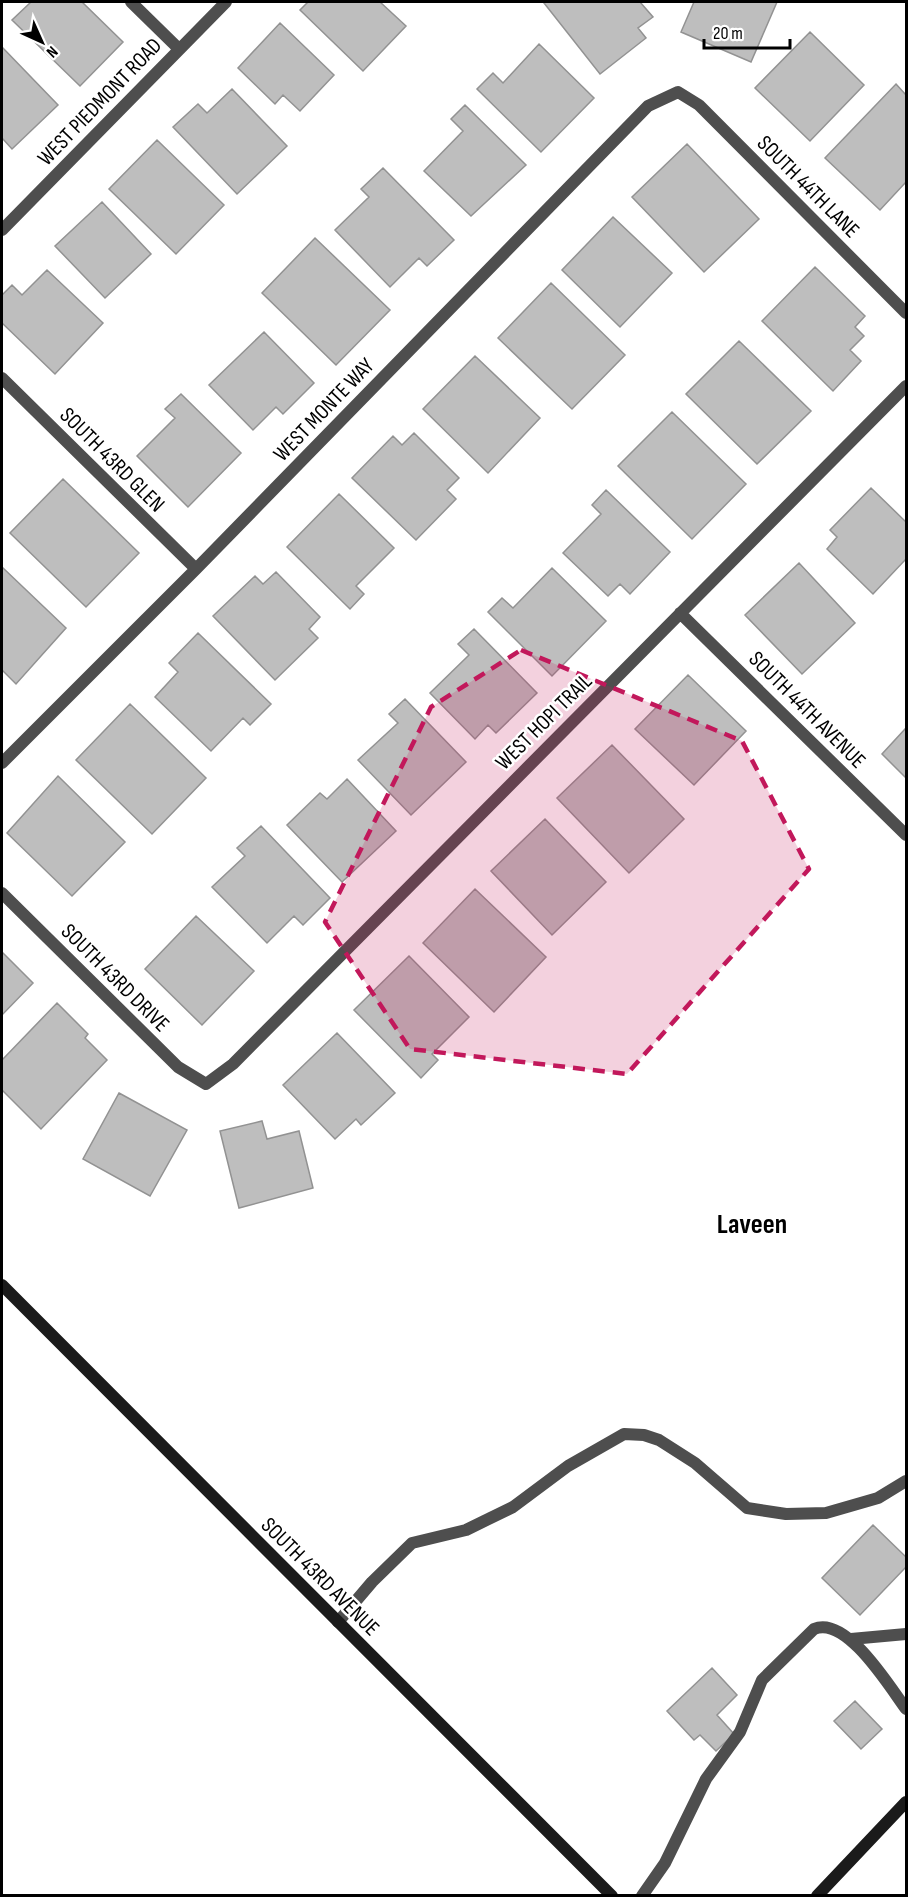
<svg xmlns="http://www.w3.org/2000/svg" width="908" height="1897" font-family="'Sofia Sans Condensed',sans-serif">
<rect width="100%" height="100%" fill="#fff"/>
<path fill="#bebebe" stroke="#929292" stroke-width="1.5" d="M31,2H82L123,42L80,86L12,20Z
M308,2H380L406,26L363,71L300,10Z
M546,2H640L653,17L638,28L646,38L600,74L544,3Z
M694,2H777L751,62L681,32Z
M280,23L334,75L300,111L283,95L275,104L238,68Z
M810,32L864,85L810,141L755,88Z
M539,44L594,98L541,152L477,89L493,73L503,83Z
M2,47L58,105L12,149L2,138Z
M896,84L906,95V182L880,210L825,158Z
M232,89L287,146L237,194L173,127L198,104L207,113Z
M465,105L526,165L471,216L424,171L463,131L451,119Z
M157,140L224,205L176,254L109,189Z
M687,144L759,219L704,272L632,197Z
M383,168L454,240L427,266L419,258L390,287L335,230L369,197L361,189Z
M102,202L151,254L105,298L55,246Z
M613,217L672,273L620,327L562,270Z
M315,238L390,310L336,365L262,293Z
M815,267L865,316L855,327L864,336L850,350L861,361L833,391L762,321Z
M47,270L103,323L55,374L2,323V295L12,285L22,295Z
M551,283L625,355L572,409L498,338Z
M264,332L314,383L283,414L276,407L253,430L209,385Z
M739,341L811,411L757,464L686,394Z
M475,356L540,418L488,473L423,409Z
M181,394L241,453L188,507L137,456L175,418L165,409Z
M672,412L746,484L692,539L618,466Z
M414,433L459,478L447,490L456,499L416,540L352,478L393,436L402,445Z
M63,479L139,553L86,607L10,533Z
M871,488L906,522V559L873,594L827,549L837,537L830,530Z
M606,490L670,552L630,594L620,584L608,596L563,553L601,514L592,505Z
M339,494L394,548L356,586L364,594L350,609L287,547Z
M799,563L855,623L802,674L745,615Z
M2,567L66,628L16,684L2,670Z
M552,568L606,621L552,676L488,612L502,598L513,608Z
M276,572L320,617L309,629L318,638L275,680L213,616L255,576L263,584Z
M474,629L537,693L496,733L488,725L475,739L430,693L469,655L458,644Z
M198,633L271,704L250,725L243,718L211,751L155,697L178,672L169,663Z
M688,675L746,731L694,785L635,729Z
M405,699L466,762L411,815L358,760L398,723L389,714Z
M130,704L206,778L152,834L76,760Z
M906,728V778L882,754Z
M612,745L684,819L629,873L557,798Z
M58,776L125,842L72,896L7,833Z
M347,779L396,831L342,882L287,825L320,793L327,799Z
M545,819L606,882L552,935L491,871Z
M261,826L330,898L303,925L294,916L267,943L212,887L245,856L237,848Z
M475,889L546,957L494,1012L423,943Z
M196,916L254,971L202,1025L145,969Z
M2,952L33,983L2,1015Z
M409,956L469,1017L432,1054L438,1060L421,1078L354,1010Z
M57,1003L88,1034L85,1038L107,1060L41,1129L2,1090V1060Z
M337,1033L395,1093L361,1125L356,1119L335,1139L283,1085Z
M119,1093L187,1130L150,1196L83,1159Z
M262,1121L267,1139L299,1131L313,1188L239,1208L220,1131Z
M873,1525L906,1557V1567L860,1615L822,1578Z
M712,1668L737,1695L717,1715L734,1734L716,1751L700,1735L694,1740L667,1711Z
M855,1701L882,1729L861,1749L834,1721Z"/>
<g fill="none" stroke-linecap="round" stroke-linejoin="round">
<path stroke="#4e4e4e" stroke-width="12" d="M338,1622L372,1582L412,1543L466,1530L513,1507L568,1466L624,1434L644,1435L659,1440L695,1463L747,1508L786,1514L826,1513L878,1498L906,1481
M851,1639L906,1634
M642,1896L665,1863L706,1779L740,1732L762,1680L814,1629C846,1615 889,1686 906,1709"/>
<path stroke="#4e4e4e" stroke-width="12" d="M131,2L179,49
M2,230L226,2
M2,378L196,569
M680,613L906,835
M2,763L196,569L648,106L678,92L699,105L906,313
M2,893L178,1067L206,1084L233,1064L906,386"/>
<path stroke="#1b1b1b" stroke-width="12" d="M2,1285L612,1896
M817,1896L906,1802"/>
</g>
<path fill="#c2185b" fill-opacity="0.2" stroke="#c2185b" stroke-width="4.5" stroke-dasharray="12 8" stroke-linejoin="round" d="M521,650L742,741L809,869L627,1074L410,1049L325,922L431,707Z"/>
<g text-anchor="middle" stroke-width="5" stroke-linejoin="round" paint-order="stroke">
<g font-size="22" fill="#000" stroke="#fff">
<text transform="translate(99 101) rotate(-46)" y="8">WEST PIEDMONT ROAD</text>
<text transform="translate(809 186) rotate(45)" y="8">SOUTH 44TH LANE</text>
<text transform="translate(323 409) rotate(-46)" y="8">WEST MONTE WAY</text>
<text transform="translate(113 459) rotate(45)" y="8">SOUTH 43RD GLEN</text>
<text transform="translate(808 709) rotate(45)" y="8">SOUTH 44TH AVENUE</text>
<text transform="translate(543 721) rotate(-45)" y="8">WEST HOPI TRAIL</text>
<text transform="translate(116 977) rotate(45)" y="8">SOUTH 43RD DRIVE</text>
<text transform="translate(321 1576) rotate(45)" y="8">SOUTH 43RD AVENUE</text>
</g>
<g font-size="28" font-weight="bold" fill="#000" stroke="#fff">
<text x="752" y="1233">Laveen</text>
</g>
</g>
<rect width="908" height="1897" fill="none" stroke="#000000" stroke-width="6"/>
<g transform="translate(42 42) rotate(135)" stroke="#ffffff" stroke-width="4.5" paint-order="stroke">
<path d="M0-4.5L10 22L0 15L-10 22Z" fill="#000000"/>
<text y="-9" font-size="16" font-weight="bold" text-anchor="middle" fill="#000000">N</text>
</g>
<path d="M704 39v9h86v-9" fill="none" stroke="#000000" stroke-width="3"/>
<text x="713" y="39" font-size="18" fill="#000000" stroke="#ffffff" stroke-width="4.5" paint-order="stroke">20 m</text>
</svg>
